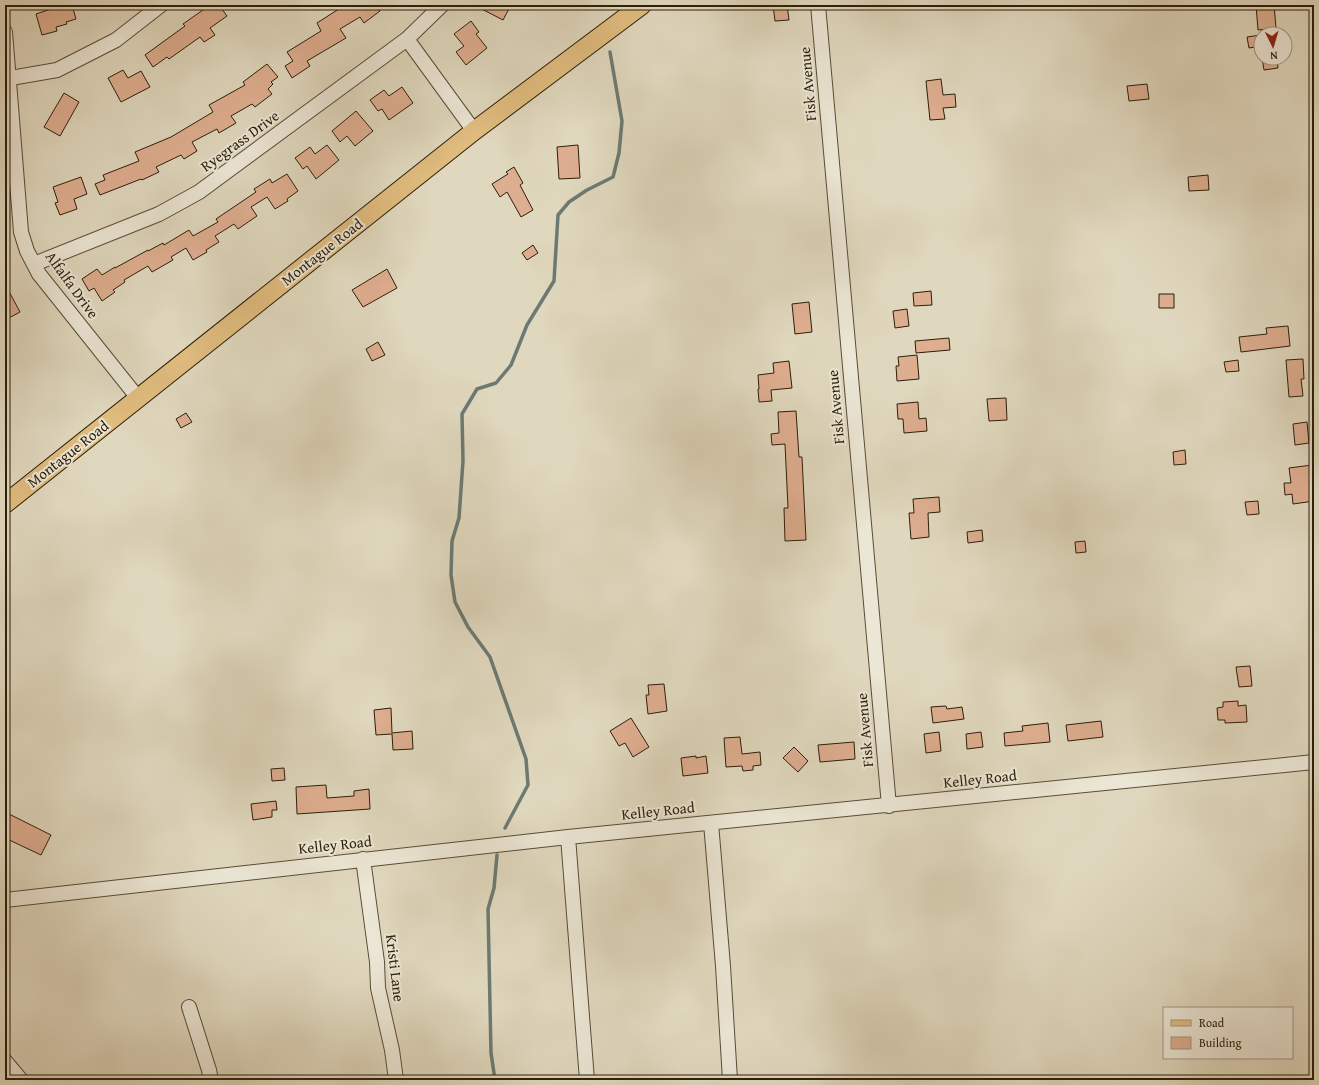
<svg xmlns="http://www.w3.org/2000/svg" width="1319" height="1085" font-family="'Gentium Book Plus',serif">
<rect width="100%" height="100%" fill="#e0d8be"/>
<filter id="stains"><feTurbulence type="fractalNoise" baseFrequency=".005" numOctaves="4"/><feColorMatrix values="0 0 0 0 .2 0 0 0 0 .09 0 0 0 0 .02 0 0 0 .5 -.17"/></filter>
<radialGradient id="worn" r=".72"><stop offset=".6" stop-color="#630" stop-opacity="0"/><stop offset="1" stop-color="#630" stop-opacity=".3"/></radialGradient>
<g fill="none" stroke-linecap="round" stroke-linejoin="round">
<path stroke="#6c7a73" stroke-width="3.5" d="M612,5V8
M505,828L528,785L526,759L490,657L468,627L455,602L451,575L452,541L459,518L463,461L462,414L477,389L496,383L511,365L527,325L554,281L558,215L569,202L587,190L613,177L619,153L622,121L610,52
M495,1080L491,1053L488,909L494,888L497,855"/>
</g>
<path fill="#deae90" stroke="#2d1e08" d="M63,5H72L76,19L66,22L67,24L56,27L57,31L42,35L36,14Z
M210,5H219L227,16L210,28L215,35L204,42L200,37L169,59L167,57L153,67L145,55L185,26L183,24Z
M345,5H376L380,11L364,23L360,17L340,29L346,38L307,61L310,66L292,78L285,66L293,61L287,52L321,31L317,23Z
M474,5H511L503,20Z
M773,5H787L789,20L775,21Z
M1256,5H1274L1276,28L1258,30Z
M471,21L479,32L476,34L487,48L466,65L456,52L464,46L454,34Z
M1261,35V46L1249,48L1247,37Z
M1262,58H1277L1278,68L1264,70Z
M267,64L278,77L271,82L273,84L268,89L272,94L255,107L252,104L231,116L236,123L219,133L217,129L192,142L197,151L184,159L181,155L156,167L159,172L142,180L141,179L100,195L95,184L105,180L103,175L139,161L135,152L171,137L213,112L209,105L245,85L243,82Z
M123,70L128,78L141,71L150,87L121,102L108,78Z
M941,79L943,95L955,94L956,107L943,108L945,119L930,120L926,81Z
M1147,84L1149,99L1129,101L1127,86Z
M402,87L413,103L389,120L382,109L378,111L370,100L384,90L389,96Z
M64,93L79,102L60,136L44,127Z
M356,111L373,131L355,146L347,136L340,142L332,131Z
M327,145L339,160L316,179L307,166L303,169L295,158L310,147L315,154Z
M578,145L580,178L559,179L557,147Z
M514,167L523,183L520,185L533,210L521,217L507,192L500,197L492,184L508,174L506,172Z
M287,174L298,191L287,199L288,201L275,209L267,197L251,207L257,216L238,229L234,224L215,236L219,242L206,250L207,252L193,260L186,248L171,257L173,260L152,272L148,266L124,280L125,282L113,290L115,292L102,301L94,288L89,291L82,279L97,269L102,275L115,267V268L148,250V251L163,243L164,245L189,230L193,236L218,222L216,219L256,192L254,189L270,179L272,183Z
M1208,175L1209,190L1189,191L1188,177Z
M81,177L87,194L74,199L77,209L60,215L55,203L58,202L53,187Z
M533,245L538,253L527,260L522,253Z
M387,269L397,288L363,307L352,290Z
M5,284L20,312L5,320Z
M931,291L932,305L914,306L913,293Z
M1159,294H1174V308H1159Z
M809,302L812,332L795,334L792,304Z
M907,309L909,326L895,328L893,311Z
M1288,326L1290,346L1241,352L1239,337L1267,334L1266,328Z
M949,338L950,350L916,353L915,341Z
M378,342L385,355L372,361L366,349Z
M917,355L919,379L897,381L896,366H899L898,357Z
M1303,359L1304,379H1301L1303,396L1289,397L1286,360Z
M1238,360L1239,371L1226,372L1224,362Z
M789,361L792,388L771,390L772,401L759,402L758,389H759L758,375L774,373L773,363Z
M1006,398L1007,420L989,421L987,399Z
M918,402L919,419L926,418L927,431L904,433L903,419H898L897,404Z
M796,411L799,457H802L806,540L785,541L784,508H788L785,444L772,445L771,434L779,433L778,412Z
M186,413L192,422L181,428L176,419Z
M1307,422L1309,443L1295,445L1293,424Z
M1185,450L1186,464L1174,465L1173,452Z
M1312,465L1314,501L1293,504L1292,494L1285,495L1284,483H1291L1289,468Z
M939,497L940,512L928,513L929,537L911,539L909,513H914L913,499Z
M1258,501L1259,514L1247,515L1245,502Z
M982,530L983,541L968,543L967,532Z
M1085,541L1086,552L1076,553L1075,542Z
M1250,666L1252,686L1239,687L1236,667Z
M664,684L667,711L648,714L646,695H649L648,685Z
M1238,701V706L1246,705L1247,722L1225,723V720H1218L1217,708L1223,707V702Z
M946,706L947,709L962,707L964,719L933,723L931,707Z
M391,708L392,733L412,731L413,749L393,750L392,734L376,735L374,710Z
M631,718L649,747L633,757L625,743L619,746L610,731Z
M1101,721L1103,737L1068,741L1066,725Z
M1048,723L1050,742L1005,746L1004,733L1023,731L1022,726Z
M939,732L941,751L926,753L924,734Z
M981,732L983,747L967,749L966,734Z
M740,737L742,754L760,752L761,765L753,766V770L743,771L742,766L726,767L724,738Z
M854,742L855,759L820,762L818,745Z
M794,747L808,761L798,772L783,758Z
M696,756V758L706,756L708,773L683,776L681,758Z
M284,768L285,780L272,781L271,769Z
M326,785L327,798L354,796V791L369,789L370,809L297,814L296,787Z
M276,801L277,810H272V817L253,820L251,804Z
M5,812L51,835L41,855L5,838Z"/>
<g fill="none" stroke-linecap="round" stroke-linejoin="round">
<g stroke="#5a4c36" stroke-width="16">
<path id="minor" d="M818,5L889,806
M5,32L21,232L27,251L39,274L138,398
M407,39L474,131
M5,79L57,70L116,40L161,5
M34,264L159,214L199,192L407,39L442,5
M711,823L723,966L730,1080
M568,837L587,1080
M363,859L377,962L378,988L392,1050L396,1080
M5,900L568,837L1314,762
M189,1007L209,1070L211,1080
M5,1061L21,1080"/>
</g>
<g stroke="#2d1e08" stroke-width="20">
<path id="major" d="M5,504L474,131L642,5"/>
</g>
<use href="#minor" stroke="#ebe6d5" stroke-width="14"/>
<use href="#major" stroke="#e0bc7f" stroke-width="18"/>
</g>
<g text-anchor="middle" stroke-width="4" stroke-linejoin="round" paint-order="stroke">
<g font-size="15" fill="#2d1e08" stroke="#ebe6d5">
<text transform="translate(808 84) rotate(-95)" y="5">Fisk Avenue</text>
<text transform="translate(240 141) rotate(-36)" y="5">Ryegrass Drive</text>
<text transform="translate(322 252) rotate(-38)" y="5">Montague Road</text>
<text transform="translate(72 285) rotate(54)" y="5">Alfalfa Drive</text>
<text transform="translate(836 407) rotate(-95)" y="5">Fisk Avenue</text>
<text transform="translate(68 454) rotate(-38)" y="5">Montague Road</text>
<text transform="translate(865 730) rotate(-95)" y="5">Fisk Avenue</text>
<text transform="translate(980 779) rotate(-6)" y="5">Kelley Road</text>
<text transform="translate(658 811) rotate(-6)" y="5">Kelley Road</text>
<text transform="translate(335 845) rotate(-6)" y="5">Kelley Road</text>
<text transform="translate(395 968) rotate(83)" y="5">Kristi Lane</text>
</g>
</g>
<rect width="1319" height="1085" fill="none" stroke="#e0d8be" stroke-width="20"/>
<rect x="6" y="6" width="1307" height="1073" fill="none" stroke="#2d1e08" stroke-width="2"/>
<rect x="10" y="10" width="1299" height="1065" fill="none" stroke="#2d1e08"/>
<rect x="1163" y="1007" width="130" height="52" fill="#ebe6d5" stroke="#9f9683"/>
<rect x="1171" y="1020" width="20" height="6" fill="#e0bc7f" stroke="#9f9683"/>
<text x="1199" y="1027" font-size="12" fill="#2d1e08">Road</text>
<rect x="1171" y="1037" width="20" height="12" fill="#deae90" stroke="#9f9683"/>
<text x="1199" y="1047" font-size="12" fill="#2d1e08">Building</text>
<g transform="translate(1273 46) rotate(175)"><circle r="19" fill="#ebe6d5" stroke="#9f9683"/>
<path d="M0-3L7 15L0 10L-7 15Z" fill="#8f2418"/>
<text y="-6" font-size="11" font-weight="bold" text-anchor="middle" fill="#2d1e08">N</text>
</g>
<rect width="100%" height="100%" filter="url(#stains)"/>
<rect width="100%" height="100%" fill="url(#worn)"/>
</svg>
